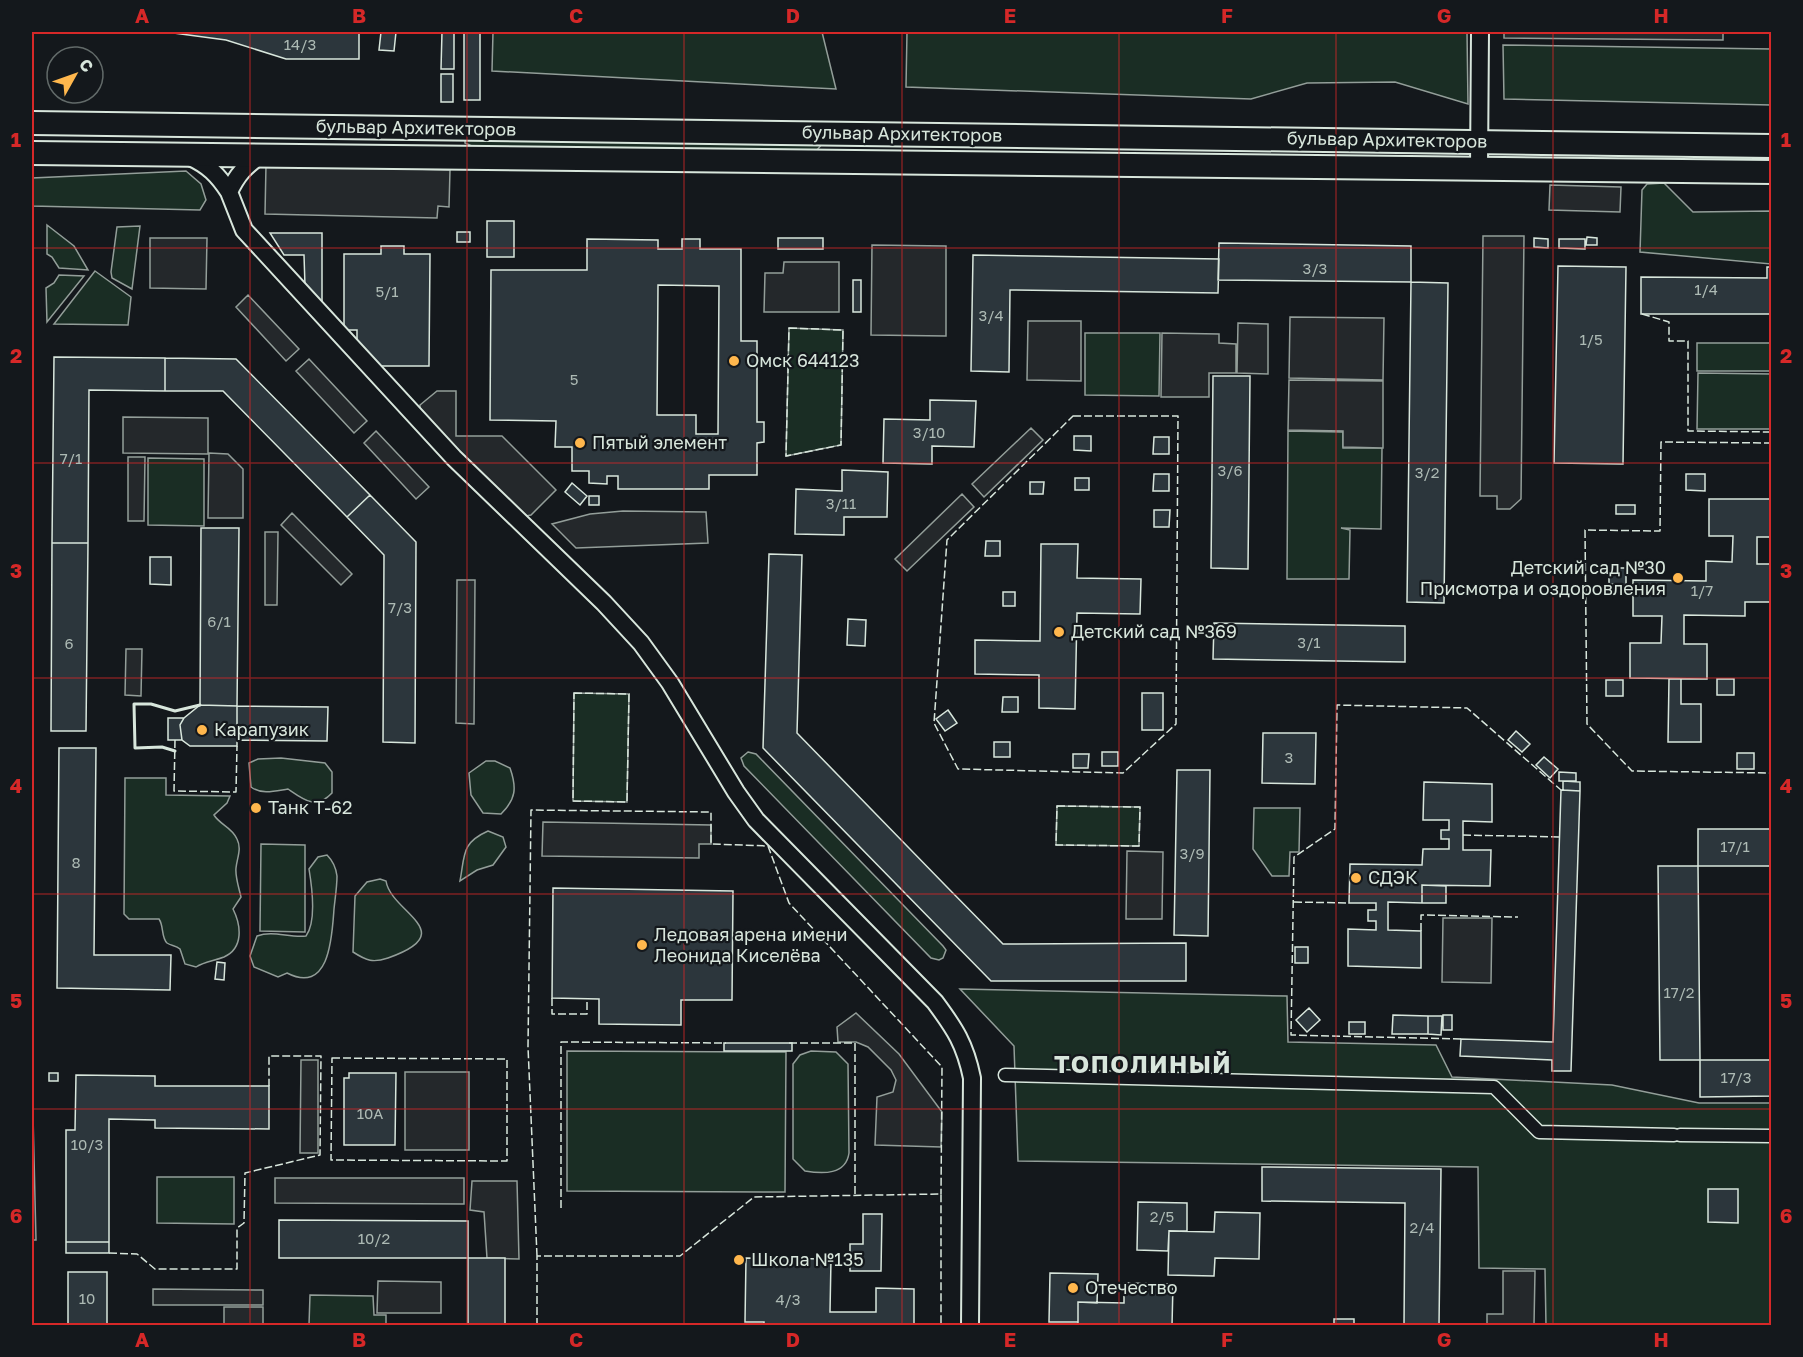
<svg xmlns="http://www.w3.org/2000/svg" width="1803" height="1357" font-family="'Golos Text',sans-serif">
<rect width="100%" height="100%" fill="#14181c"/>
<path fill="#1a2d24" stroke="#939e99" stroke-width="1.5" d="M493,32H822L836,89L492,71Z
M907,32H1467L1468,104L1395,82L1307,83L1251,99L906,87Z
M1503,45L1771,49V105L1504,99Z
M474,137L822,144L817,150L474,147L465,143V140Z
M186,171L201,184L206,200L200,210L32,206V178Z
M1664,183L1693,212L1771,211V264L1640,252L1642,190L1647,184Z
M47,225L74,246L88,270L59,268L52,257L47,254Z
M140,226L132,289L112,278L111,272L117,227Z
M95,271L131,297L128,325L54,324Z
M59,275L84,276L47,322L46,288L54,283Z
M789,328L843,330L841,445L786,456Z
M1085,333H1160L1159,396L1085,395Z
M1697,343H1771V371H1697Z
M1698,373L1771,374V429H1697Z
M1288,431L1343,432V448H1382L1381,529L1341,528L1350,530L1349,579H1287Z
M148,458L204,459V526L148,525Z
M574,693L629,694L627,802L573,801Z
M748,752L756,754L943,946L946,950L943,958L939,960L931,958L744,766L741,758Z
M281,758L325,763L332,772V793C316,810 304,800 288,789C275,791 262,795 251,787L249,763L258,759Z
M486,761H495L510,768C517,788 516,799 501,814L483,813L471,795L469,773Z
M125,778H166V795L230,796L227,803L214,815C220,825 232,827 237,839C242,849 237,858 236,868C235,877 239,888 241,897L233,909C241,925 244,948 224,957C214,961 205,961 196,967L185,964L180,949C176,945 171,946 167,943C161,937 164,926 159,919H129L124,914Z
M1057,806L1140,807L1139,846L1056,845Z
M1254,808H1300L1299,852H1290L1289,876H1272L1253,849Z
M488,831L503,837L506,847L493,865L477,870L460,881C465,855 461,843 488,831Z
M261,844L305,845V932L260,931Z
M327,855C333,861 336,868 337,876C337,887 335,899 334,909C332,936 330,995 287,973L278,977L254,967L250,956L257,936C273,930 289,938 306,936C317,921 312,887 309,869L318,857Z
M380,879L386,881C391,913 462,932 388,958C373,963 367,961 353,952L355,896L367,882Z
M960,989L1287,996L1288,1042L1436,1045L1452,1077L1612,1085L1699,1103H1771V1325H1546L1545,1269L1479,1268L1478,1167L1018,1161L1014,1046Z
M567,1051L786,1052L785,1192L567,1191Z
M811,1051L836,1052L848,1064L849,1153C846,1175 823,1174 805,1171L793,1159V1064L800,1055Z
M157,1177H234V1224L157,1223Z
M310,1295L373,1296L374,1315H386V1325H309Z"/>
<path fill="#24282b" stroke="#939e99" stroke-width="1.5" d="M1504,32H1723V40L1504,38Z
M266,165L450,170L449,207L438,206L437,218L265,214Z
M1550,185L1621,187L1620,212L1549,210Z
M1483,236H1524L1521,499L1510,509H1497V496H1480Z
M150,238H207L206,289L150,288Z
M872,245L946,246V336L871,335Z
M784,262H839V312H764L765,273H783Z
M248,295L299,349L286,361L236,307Z
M1290,317L1384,318L1383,380L1289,378Z
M1028,321H1081V381L1027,380Z
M1238,323L1268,324V374L1237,373Z
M1162,333L1219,334V343L1236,344V373H1209V397H1161Z
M309,359L367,421L354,433L296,371Z
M1289,380L1383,381V448L1343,447V431L1288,430Z
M437,391H456V436H502L556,490L531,515L526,516L449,442L420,408V405Z
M123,417L208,418V454L123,453Z
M1031,428L1043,440L984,497L972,484Z
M376,431L429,487L416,499L364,443Z
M209,453L228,454L243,469V518H208Z
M128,457H145L144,521H128Z
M962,494L974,507L907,571L895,559Z
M623,511L706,512L708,543L576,548L552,524L590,514Z
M292,513L352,574L341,585L281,525Z
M265,532H278L277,605H265Z
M457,580H475L474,724L456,723Z
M126,649H142L141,696L125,695Z
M543,822L711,825V844H699V858L542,856Z
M1127,851L1163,852L1162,919H1126Z
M1443,918H1492L1491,983L1442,982Z
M856,1013L899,1054L942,1112L941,1147L875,1145L877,1097L893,1092L896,1080L891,1070L868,1047L856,1042H838L837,1027Z
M301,1060H318V1153H300Z
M405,1072H469V1150H405Z
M32,1073L36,1240H32Z
M275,1178H464V1204L275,1203Z
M472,1181H517L519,1259L487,1258L484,1212L470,1210Z
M1503,1271H1535L1534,1325H1487V1314H1503Z
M378,1281L441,1282V1313H377Z
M153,1289L263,1290V1305H153Z
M224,1307H263V1325H224Z"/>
<path fill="#2c363c" stroke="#d8e6dc" stroke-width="1.5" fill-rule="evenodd" d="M166,32H359V59H286L226,40Z
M381,32H396L394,51L379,50Z
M442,32H454V69H441Z
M464,32H480V100H464Z
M441,74H453V102H441Z
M487,221H514V257H487Z
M457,232H470V242H457Z
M270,233H322V306L305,286L304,255H284Z
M1587,237L1597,238V245H1586Z
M778,238H823V249H778Z
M1534,238L1548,239V248L1534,247Z
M587,239L658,240V249H682V239H700V249H741V341H757V422H764V442L757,443V475H709V489H618V476H607V484L589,483V471H572V447H555L556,421L490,420L491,270H587ZM658,285L719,286L718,434H696V415H657Z
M1559,239H1585V249L1559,248Z
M1219,243L1411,246V282L1218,280Z
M381,246H404V254H430L429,366H379L357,342V330H344V254H381Z
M973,255L1219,259L1218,293L1010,290L1009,372L971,371Z
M1558,266L1626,267L1623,464L1554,463Z
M1767,267H1772L1770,314H1641V277L1767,278Z
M853,280H861V312H853Z
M1411,282L1448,283L1444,603L1407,602Z
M54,357L165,358V391L89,390L88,543H52Z
M165,358L236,359L370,495L347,517L223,391H165Z
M1213,376H1250L1248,569L1211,568Z
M930,400L976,401L974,447L932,446V464L883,463L884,419L930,420Z
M1074,436H1091V451L1074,450Z
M1154,437H1169V454H1153Z
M842,470L888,472L887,517H844V535L795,534L796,489L842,491Z
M1154,474H1169V491H1153Z
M1686,474H1705V491L1686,490Z
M1075,478H1089V490H1075Z
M1030,482H1044L1043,494H1030Z
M572,483L587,496L580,505L565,492Z
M370,495L416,542L415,743L383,742L384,555L347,517Z
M589,496H599V505H589Z
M1709,499H1772V537H1757V564H1772V602H1745V616L1684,615V644H1707V679L1630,678V643H1661L1662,616H1633V580L1706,581V561L1732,562L1733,536H1709Z
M1616,505H1635V514H1616Z
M1154,510H1170L1169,527H1154Z
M201,528H239L237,706L200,705Z
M986,541H1000V556H985Z
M52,543H88L86,731H51Z
M1041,544H1078L1077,578L1141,579L1140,614L1077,613L1075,709L1039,708V675L975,674V640L1040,641Z
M769,554L802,555L797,733L945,885L1003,944L1186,943V981H991L763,748Z
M150,557H171V585L150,584Z
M1609,568H1626V585L1609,584Z
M1003,592H1015V606H1003Z
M848,619L866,620L865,646L847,645Z
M1214,623L1405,626V662L1213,659Z
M1669,679H1681V704H1701V742H1668Z
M1717,679H1734V695H1717Z
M1606,680H1623V696H1606Z
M1142,693H1163V730H1142Z
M1003,697H1018V712H1002Z
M200,705L237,706V746H190L182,740L180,725L184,718Z
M237,706L328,707L327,741L237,740Z
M948,710L957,723L945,731L936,719Z
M168,718H184L180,725L182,740H168Z
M1516,731L1530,744L1522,752L1508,740Z
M1263,733H1316L1315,784L1262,783Z
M994,742H1010V757H994Z
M59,748H96L94,955H171L170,990L57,988Z
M1102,752H1118V766H1102Z
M1737,753H1754V769H1737Z
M1073,754H1089L1088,768H1073Z
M1544,757L1558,769L1550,778L1536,765Z
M1177,770H1210L1208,936L1174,935Z
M1559,772L1576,773V781H1559Z
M1563,781L1580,782V791L1563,790Z
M1424,782L1492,784V822L1463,821V850H1491L1490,886L1422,885V903L1388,902V930L1421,931V968L1348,966V929L1376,930V921H1368V910H1376V903H1349L1350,864L1422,865L1423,849H1449V839H1441V830H1449V820H1423Z
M1561,790L1580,791L1571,1071H1552V1060L1460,1056L1461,1039L1553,1042Z
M1698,829H1772V866H1698Z
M1658,866H1698L1700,1060H1660Z
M1422,885L1446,886V903H1422Z
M553,888L733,891L732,1000H681V1025L599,1024V999L552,998Z
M1295,947H1308V963H1295Z
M217,962L225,963L224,980L215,979Z
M1309,1008L1320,1020L1307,1032L1296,1020Z
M1393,1015L1428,1016V1034H1392Z
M1443,1015H1452V1030H1443Z
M1428,1016H1442L1441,1035L1428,1034Z
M1349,1022H1365V1034H1349Z
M724,1043H792V1051H724Z
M1700,1060H1772V1096L1700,1097Z
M49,1073H58V1081H49Z
M349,1073H396L395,1145H344V1078H349Z
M76,1075L155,1076V1086H269V1129L155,1128V1120L109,1119V1242H66V1130H75Z
M1262,1167L1441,1169L1439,1326H1404L1405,1203L1262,1201Z
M1708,1189H1738V1223L1708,1222Z
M1138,1202L1187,1203V1231H1169L1168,1251L1137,1250Z
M1215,1212L1260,1213L1259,1259L1215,1258L1214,1276L1168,1275L1169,1231L1214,1232Z
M863,1214H882L881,1271H850V1244H863Z
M279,1220L468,1221V1258H279Z
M66,1242H109V1253H66Z
M468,1258H505V1326H468Z
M746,1258L831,1259L830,1312H876V1288L914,1289V1326H764V1322H745Z
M68,1272H107V1326H68Z
M1050,1273L1098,1274L1097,1303L1078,1302V1322H1049Z
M1124,1283L1173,1284L1172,1326H1078V1302L1124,1303Z
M1334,1319H1354V1326H1334Z"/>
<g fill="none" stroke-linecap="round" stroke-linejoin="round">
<g stroke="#d8e6dc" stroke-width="15">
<path id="pedestrian" d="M1005,1075L1494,1087L1539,1132L1674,1135
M1680,1135L1772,1136"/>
</g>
<g stroke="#d8e6dc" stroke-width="20">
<path id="minor" d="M261,155C245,166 237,175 229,192L244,230L454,458L604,603L641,643L670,683L736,792L756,820L935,1002C955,1029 965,1044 972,1078L970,1326
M190,157C208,165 218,175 229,192
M1479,167L1480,32"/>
</g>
<g stroke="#d8e6dc" stroke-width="26">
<path id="secondary" d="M32,123L1772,146
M32,153L1772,172"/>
</g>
<use href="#pedestrian" stroke="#14181c" stroke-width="12"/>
<use href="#minor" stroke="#14181c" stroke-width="16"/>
<use href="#secondary" stroke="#14181c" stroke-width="22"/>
<path stroke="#d8e6dc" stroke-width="1.5" stroke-dasharray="8 3" stroke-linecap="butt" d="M1642,314L1669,322V341H1688V431L1772,432
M789,328L843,330L841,445L786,456Z
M1073,416H1178L1176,724L1123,773L958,769L934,723L947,540Z
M1772,443L1661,442L1660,531L1585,530L1587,724L1632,771L1772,773
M574,693L629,694L627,802L573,801Z
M175,740L174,791L236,792L237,746
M1057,806L1140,807L1139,846L1056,845Z
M1463,835L1559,837
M1294,902L1349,903
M1421,931V915L1518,917
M552,998V1014H587V998
M1461,1039L1291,1035L1294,857L1335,829L1337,705L1467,708L1561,790
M789,1043H855V1196
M332,1058L507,1059V1161L331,1160Z
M561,1208V1042L726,1043
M109,1253L137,1254L155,1269H237V1228L244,1223L245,1173L320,1155L321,1056H269V1086
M537,1256L528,1047L531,810L711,812V844L768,846L789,903L942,1067L941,1194
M537,1326V1256H680L754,1197L941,1194V1326"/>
<path stroke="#d8e6dc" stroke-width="3" d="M175,751L162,747L135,748L134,704H151L175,711L200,705"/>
</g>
<path fill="none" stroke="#d62828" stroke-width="1.5" stroke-opacity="0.55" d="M250,32V1326M467,32V1326M684,32V1326M902,32V1326M1119,32V1326M1336,32V1326M1553,32V1326M32,248H1772M32,463H1772M32,678H1772M32,894H1772M32,1109H1772"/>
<g fill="#ffb74d" stroke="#14181c" stroke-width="2">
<circle cx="734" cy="361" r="6"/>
<circle cx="580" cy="443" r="6"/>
<circle cx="1678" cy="578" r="6"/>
<circle cx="1059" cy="632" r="6"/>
<circle cx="202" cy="730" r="6"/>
<circle cx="256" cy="808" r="6"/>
<circle cx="1356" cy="878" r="6"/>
<circle cx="642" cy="945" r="6"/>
<circle cx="739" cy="1260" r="6"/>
<circle cx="1073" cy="1288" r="6"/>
</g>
<g text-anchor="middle" stroke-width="4.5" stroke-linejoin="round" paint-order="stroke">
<g font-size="15" fill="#adbab4">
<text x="300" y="50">14/3</text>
<text x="1315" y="274">3/3</text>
<text x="1706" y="295">1/4</text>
<text x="387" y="297">5/1</text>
<text x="991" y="321">3/4</text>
<text x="1591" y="345">1/5</text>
<text x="574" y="385">5</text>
<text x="929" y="438">3/10</text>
<text x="71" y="464">7/1</text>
<text x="1230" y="476">3/6</text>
<text x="1427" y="478">3/2</text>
<text x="841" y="509">3/11</text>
<text x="1702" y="596">1/7</text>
<text x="400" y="613">7/3</text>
<text x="219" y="627">6/1</text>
<text x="1309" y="648">3/1</text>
<text x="69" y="649">6</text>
<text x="1289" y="763">3</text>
<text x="1735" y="852">17/1</text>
<text x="1192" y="859">3/9</text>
<text x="76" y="868">8</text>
<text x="1679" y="998">17/2</text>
<text x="1736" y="1083">17/3</text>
<text x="370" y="1119">10А</text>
<text x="87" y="1150">10/3</text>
<text x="1162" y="1222">2/5</text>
<text x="1422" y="1233">2/4</text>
<text x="374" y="1244">10/2</text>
<text x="87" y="1304">10</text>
<text x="788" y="1305">4/3</text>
</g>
<g font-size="18" fill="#d8e6dc" stroke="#14181c">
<text transform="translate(416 128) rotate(1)" y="6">бульвар Архитекторов</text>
<text transform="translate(902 134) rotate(1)" y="6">бульвар Архитекторов</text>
<text transform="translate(1387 140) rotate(1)" y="6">бульвар Архитекторов</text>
</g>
<g font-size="18" fill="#d8e6dc" stroke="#14181c" text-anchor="start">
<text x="746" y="367">Омск 644123</text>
<text x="592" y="449">Пятый элемент</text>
<text x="1666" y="574" text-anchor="end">Детский сад №30<tspan x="1666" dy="21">Присмотра и оздоровления</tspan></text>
<text x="1071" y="638">Детский сад №369</text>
<text x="214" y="736">Карапузик</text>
<text x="268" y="814">Танк Т-62</text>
<text x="1368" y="884">СДЭК</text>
<text x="654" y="941">Ледовая арена имени<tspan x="654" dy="21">Леонида Киселёва</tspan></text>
<text x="751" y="1266">Школа №135</text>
<text x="1085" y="1294">Отечество</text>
</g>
<g font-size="24" font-weight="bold" letter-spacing="1.5" fill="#d8e6dc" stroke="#14181c">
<text x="1143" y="1073">ТОПОЛИНЫЙ</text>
</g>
</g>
<rect width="1803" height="1357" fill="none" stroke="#14181c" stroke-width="66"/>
<g transform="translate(75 75) rotate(50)"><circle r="28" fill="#14181c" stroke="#626a69" stroke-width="1.5"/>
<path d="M0-4.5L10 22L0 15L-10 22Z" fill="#ffb74d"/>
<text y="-9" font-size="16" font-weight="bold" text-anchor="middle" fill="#d8e6dc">С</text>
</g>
<rect x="33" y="33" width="1737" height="1291" fill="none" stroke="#d62828" stroke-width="2"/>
<g font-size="20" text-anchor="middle" font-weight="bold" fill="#d62828">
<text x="142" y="23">A</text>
<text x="359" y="23">B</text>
<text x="576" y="23">C</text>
<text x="793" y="23">D</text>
<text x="1010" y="23">E</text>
<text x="1227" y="23">F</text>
<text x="1444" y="23">G</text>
<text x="1661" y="23">H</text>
<text x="16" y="147">1</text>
<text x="1786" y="147">1</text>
<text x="16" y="363">2</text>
<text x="1786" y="363">2</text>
<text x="16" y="578">3</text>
<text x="1786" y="578">3</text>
<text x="16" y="793">4</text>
<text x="1786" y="793">4</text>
<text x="16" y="1008">5</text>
<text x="1786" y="1008">5</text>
<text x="16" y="1223">6</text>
<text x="1786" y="1223">6</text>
<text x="142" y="1347">A</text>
<text x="359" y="1347">B</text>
<text x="576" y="1347">C</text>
<text x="793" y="1347">D</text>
<text x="1010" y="1347">E</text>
<text x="1227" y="1347">F</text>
<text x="1444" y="1347">G</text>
<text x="1661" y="1347">H</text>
</g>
</svg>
